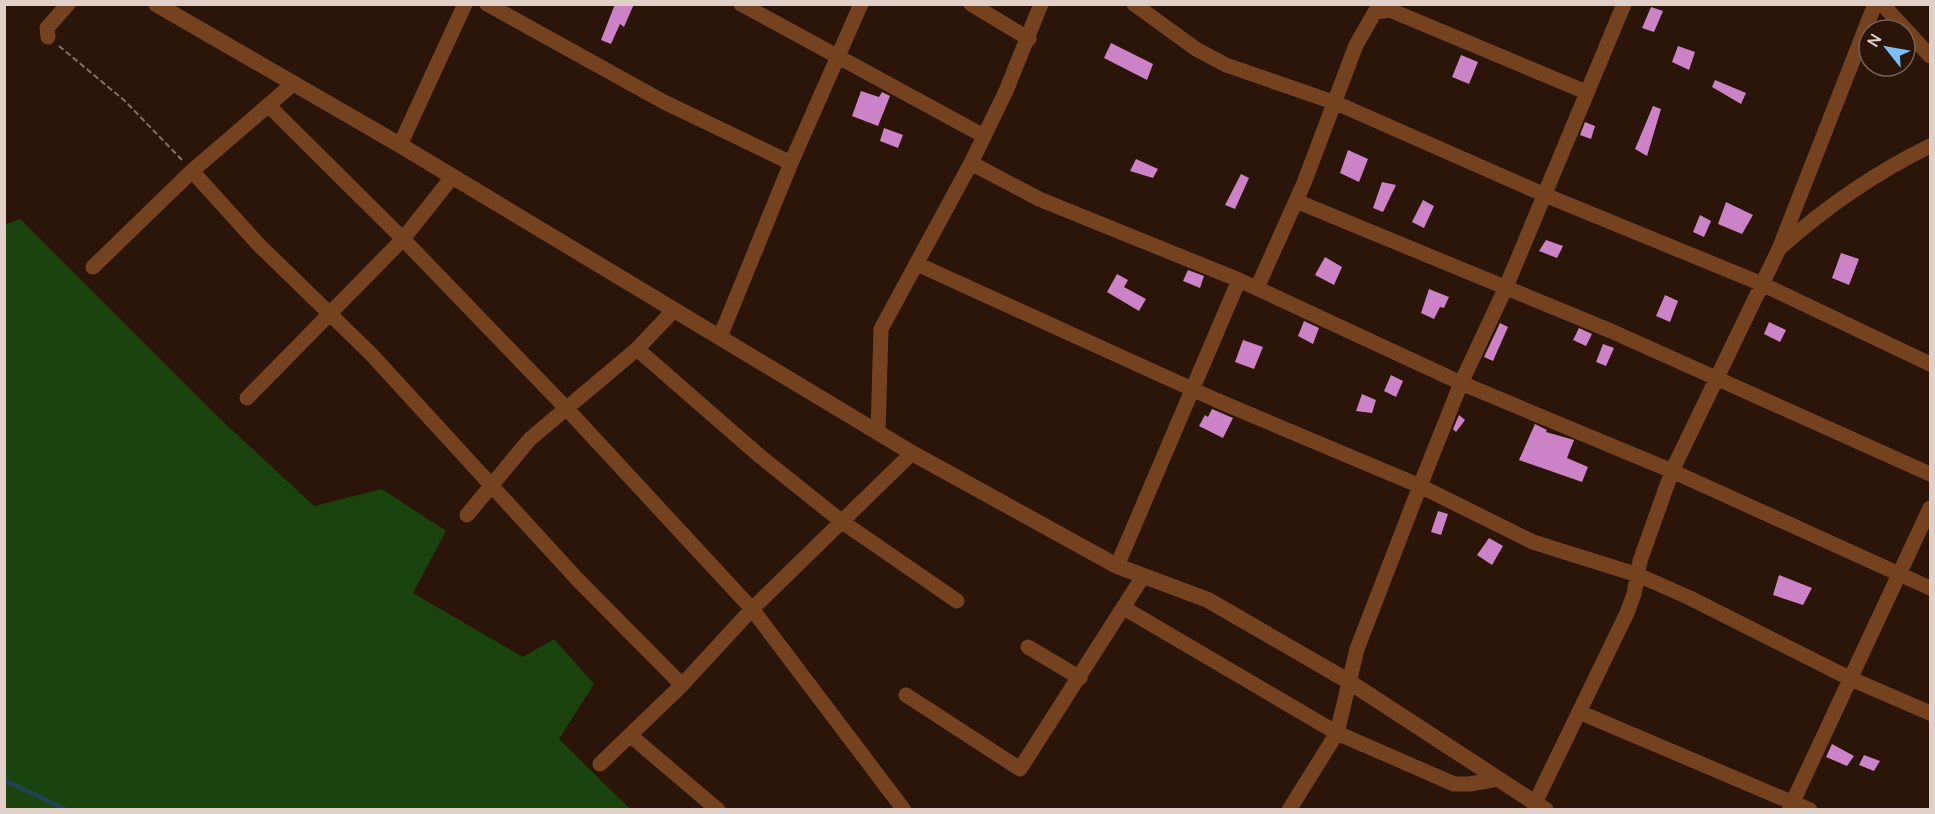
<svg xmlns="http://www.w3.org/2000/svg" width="1935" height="814" font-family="Manrope,sans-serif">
<rect width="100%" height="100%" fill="#2b1508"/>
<path fill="#1a430e" d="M20,219L216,415L314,506L382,489L446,531L413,593L523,657L554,639L594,684L559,739L630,809H5L4,225Z"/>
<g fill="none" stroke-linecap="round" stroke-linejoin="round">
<path stroke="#204455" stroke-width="4.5" d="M4,780L67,810"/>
</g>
<path fill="#cc82c7" d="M615,4H634L624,27L620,24L611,44L601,40Z
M1651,7L1663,11L1654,32L1642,28Z
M1111,43L1153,64L1147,80L1104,58Z
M1678,46L1695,52L1689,70L1672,62Z
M1461,55L1478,62L1469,84L1452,77Z
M1715,80L1746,93L1741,104L1712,87Z
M861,91L879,97L882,92L890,96L878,126L852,116Z
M1653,106L1661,109L1647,156L1635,149Z
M1585,122L1595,126L1591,139L1580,135Z
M884,128L903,135L898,148L880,141Z
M1348,150L1368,159L1359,182L1340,173Z
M1136,159L1158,169L1153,178L1130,171Z
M1241,174L1249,178L1235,209L1225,205Z
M1382,182L1396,185L1383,212L1373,208Z
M1423,200L1434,206L1424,228L1412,222Z
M1726,202L1753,215L1742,234L1718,224Z
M1700,215L1711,221L1704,237L1693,232Z
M1546,240L1563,246L1557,258L1539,251Z
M1841,253L1859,259L1849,285L1832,278Z
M1325,257L1342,267L1334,285L1315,275Z
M1188,270L1204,276L1200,288L1183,281Z
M1117,274L1128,280L1124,287L1146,299L1139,311L1107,292Z
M1429,289L1449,297L1444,308L1440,307L1434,319L1421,313Z
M1665,295L1678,301L1670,322L1656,316Z
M1304,321L1319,328L1313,344L1298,336Z
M1769,322L1786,330L1780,342L1764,334Z
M1500,323L1508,327L1493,361L1484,357Z
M1579,328L1592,334L1586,346L1573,340Z
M1243,340L1263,347L1254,369L1235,362Z
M1603,344L1614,348L1606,366L1596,362Z
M1391,375L1403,381L1396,397L1384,391Z
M1362,394L1376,400L1372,413L1356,411Z
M1212,409L1233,418L1223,438L1199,426L1205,415L1208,417Z
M1459,415L1465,420L1456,432L1453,429Z
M1535,424L1547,430L1546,432L1574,440L1567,458L1588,467L1582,482L1519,460Z
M1438,511L1448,514L1441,535L1431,532Z
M1489,538L1503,546L1492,565L1477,555Z
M1779,575L1812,588L1803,605L1773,595Z
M1832,744L1854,756L1847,766L1826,757Z
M1864,755L1880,761L1874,771L1859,765Z"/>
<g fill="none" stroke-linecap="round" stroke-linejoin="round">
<path stroke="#847166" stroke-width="2" stroke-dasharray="6 3" stroke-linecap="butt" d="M59,46L125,101L182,160"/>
<path stroke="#754220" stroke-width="15" d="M487,4L664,102L791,163
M741,4L984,136
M971,4L1029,39
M1134,4L1196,49L1226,65L1336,103L1545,195L1762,284L1930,364
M1882,4L1930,56
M48,37L47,28L68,4
M269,106L403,239L566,408L752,609L904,810
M400,145L465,4
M971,163L1039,199L1239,280L1461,383L1672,471L1930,588
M192,171L258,244L371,354L578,580L682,685
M1296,201L1611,331L1930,474
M1781,247C1827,206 1875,173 1930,146
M917,264L1216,400L1420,486L1533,542L1638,575L1690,598L1849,678L1930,713
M93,267L192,171L294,83
M1257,288L1304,183L1356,45L1375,12L1390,10L1586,92
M720,337L791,163L861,4
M637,349L761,457L841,521L957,601
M247,398L403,239L453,176
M878,432L881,329L971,163L1006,91L1041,4
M467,515L530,439L637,349L674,310
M1117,566L1239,280
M1124,608L1337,733L1454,784H1470L1498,779
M1028,647L1080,678
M906,695L1020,769L1142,578
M1579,712L1810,810
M631,736L718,810
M600,764L682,685L752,609L912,453
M1289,810L1337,733L1357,649L1420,486L1461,383L1506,287L1624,4
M1534,810L1535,803L1627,613L1634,594L1640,561L1672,471L1779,249L1875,4
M1789,810L1930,508"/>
<path stroke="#754220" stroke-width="16" d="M156,4L400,145L912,453L1117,566L1208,600L1348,681L1546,810"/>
</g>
<rect width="1935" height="814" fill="none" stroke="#e0d0c8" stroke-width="12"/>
<g transform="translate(1887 48) rotate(301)"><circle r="28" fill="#2b1508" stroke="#736055" stroke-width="1.5"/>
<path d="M0-4.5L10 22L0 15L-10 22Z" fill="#79bff8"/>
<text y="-9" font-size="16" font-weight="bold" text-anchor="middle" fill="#e0d0c8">N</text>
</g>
</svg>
